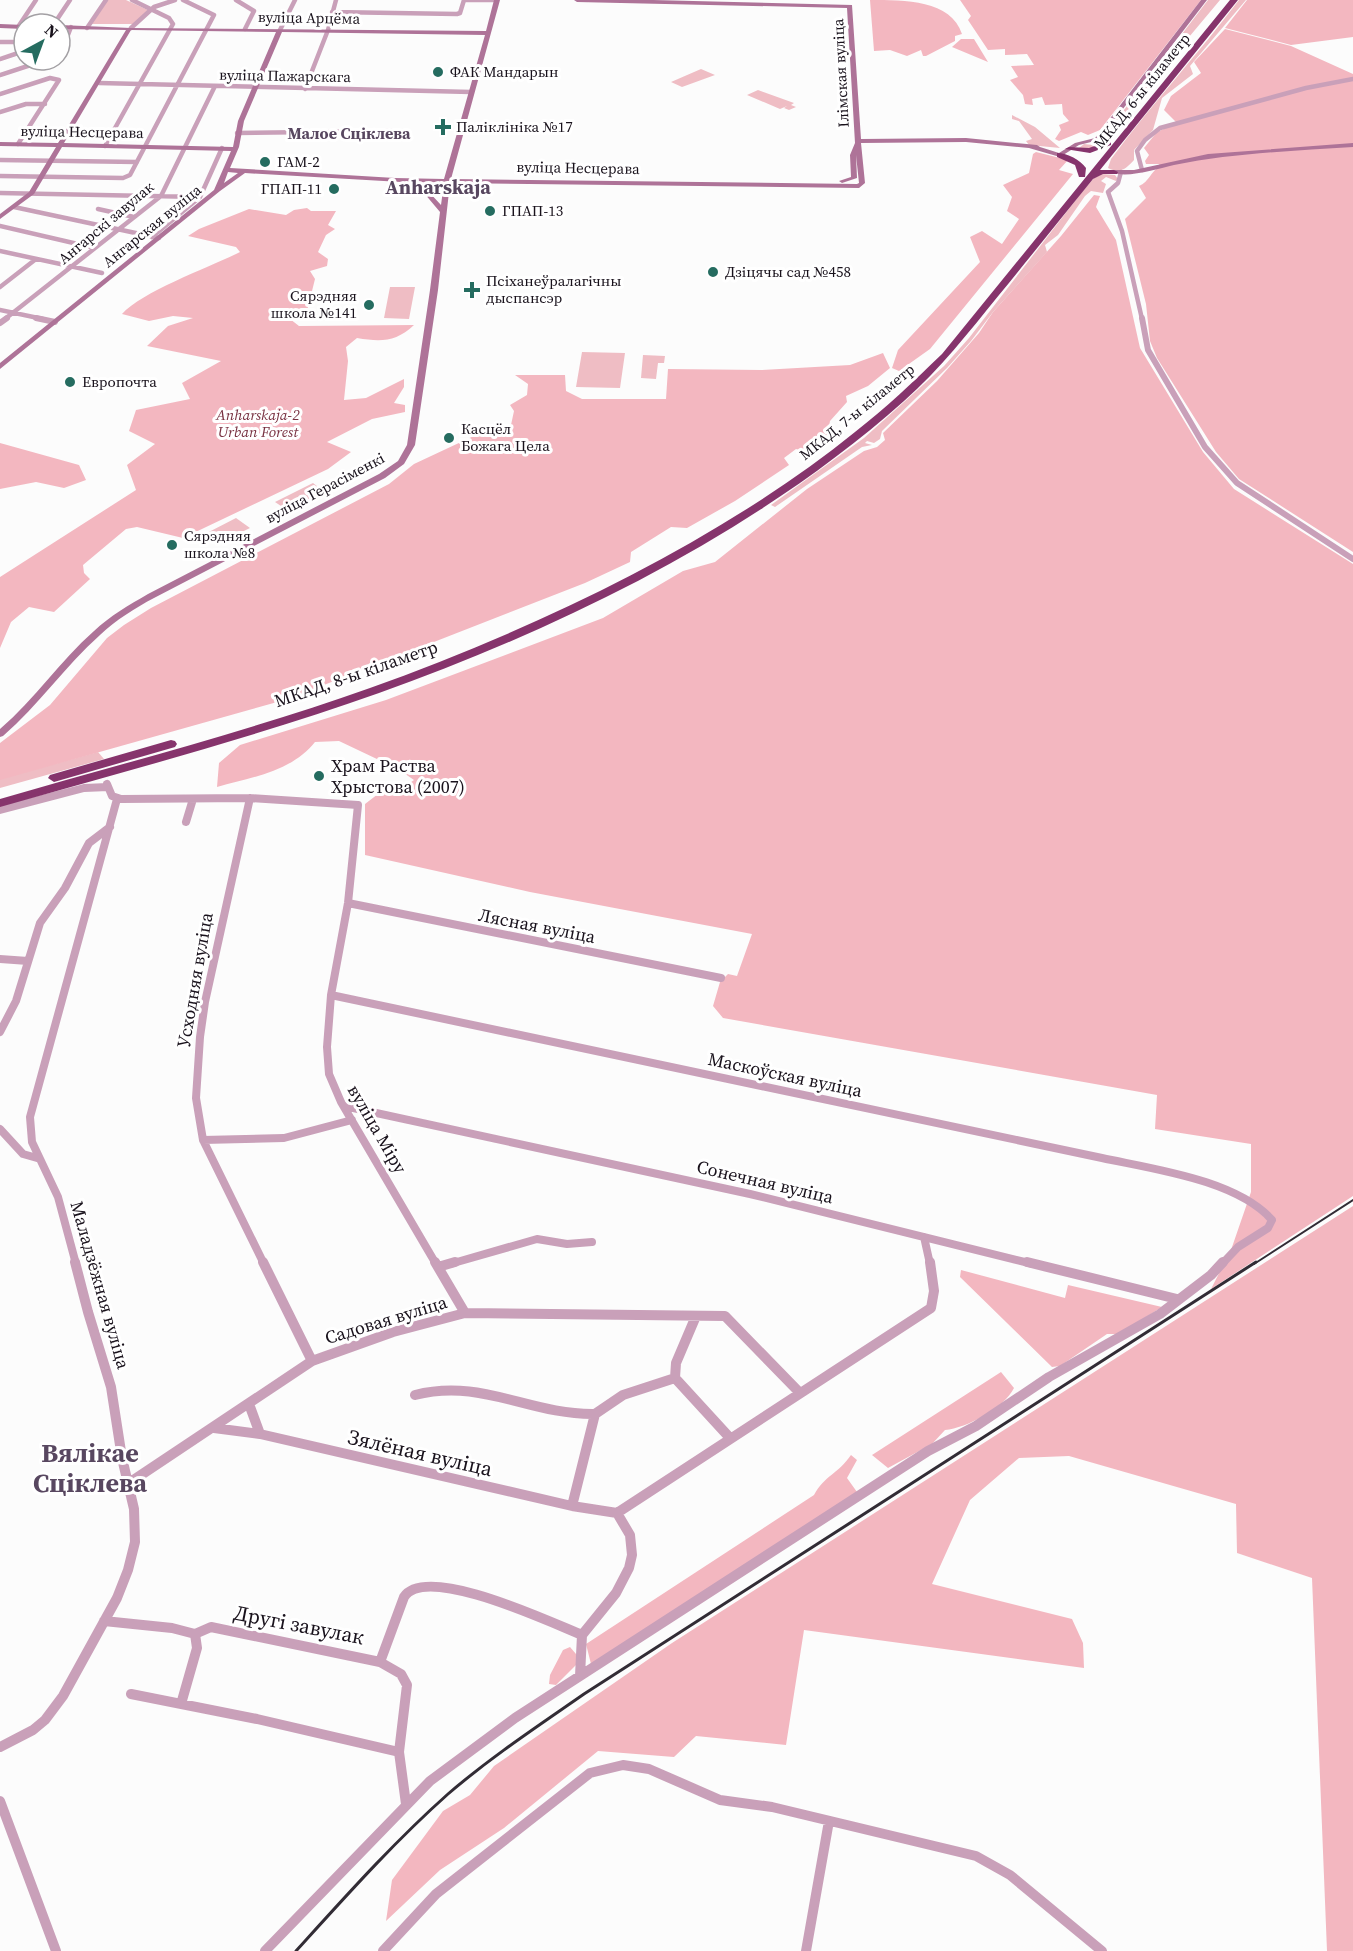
<svg xmlns="http://www.w3.org/2000/svg" width="1353" height="1951" font-family="'Source Serif 4',serif">
<rect width="100%" height="100%" fill="#fcfcfc"/>
<path fill="#efbdc4" d="M107,0H126L148,10L135,24H91Z
M1208,0H1220L1097,147L1089,150L1079,148L1084,144L1093,145L1104,136Z
M1239,0H1246L1190,66L1193,74L1162,98L1153,130L1134,150V160C1126,169 1120,174 1108,168L1111,159C1152,104 1198,54 1239,0Z
M701,69L715,75L682,87L671,82Z
M758,90L794,103L791,105L796,107L789,110L784,108L787,106L780,109L747,95Z
M1012,115L1035,127L1060,148L1029,145L1026,141L1032,139L1019,121L1012,119Z
M1102,174L1115,175L1118,179L1116,181L1106,177L1101,181L1106,184L1103,193L1091,191L1085,196L1058,235L1045,245L1047,252L993,312L971,341L947,368L882,431L880,439L874,443L867,441L865,443L872,445L862,447L775,507L771,505L864,438L944,366L969,338L1082,192L1094,178Z
M390,287H415L409,319L384,318Z
M582,352L625,353L620,388L576,387Z
M643,355L665,356L664,363H658L656,379L641,378Z
M313,483L327,494L290,512L275,502Z
M236,518L250,528L217,544L203,535Z
M98,752L104,759L0,788V779Z"/>
<path fill="#f3b7c0" d="M870,0C905,0 951,0 962,34L955,36V41L926,56H923L921,50L907,56L890,50L874,51Z
M960,0H1201L1100,130L1088,135L1081,132L1059,141L1055,139L1061,130L1059,125L1069,121L1063,114L1062,104L1045,105L1042,97L1032,99L1033,105L1025,104L1023,95L1010,80L1018,77L1011,66L1034,65L1027,54L1005,55V49L988,50L968,20L971,16Z
M1247,0H1353V37L1291,45L1225,28Z
M1225,29L1291,46L1353,74V552L1250,486L1239,479L1216,452L1157,358L1150,341L1146,304L1125,219L1146,198L1139,186C1149,182 1151,171 1160,166L1159,164H1146L1145,161L1149,155L1144,148L1157,132L1177,123L1164,110L1171,96L1201,73L1194,62Z
M961,39H974L988,62L952,47Z
M1036,152L1068,160L1059,170L1073,174L930,349L899,371L892,368L898,350L980,262L970,237L982,231L1002,244L1019,219L1007,211L1012,197L1003,185L1029,173L1033,154Z
M1094,195L1100,196L1096,207L1116,240L1140,348L1203,452L1234,489L1353,564V1196L1211,1289L1231,1250L1251,1192V1144L1155,1129L1157,1095L723,1018L713,1006L720,982L728,974L737,976L752,934L530,892L365,855V804L378,794L385,783L403,788L414,780L398,769L339,741L315,742C291,772 252,777 217,787L219,763L240,745L386,700L603,618L683,571L715,562L807,489L864,451L877,447L885,440L883,433L937,381L979,333L993,312L1061,236Z
M307,208L311,211H336L328,225L335,229L326,235L318,252L328,259L327,266L310,271L315,279L307,311L290,319L299,326L414,325C396,342 381,342 357,338L346,347L348,361L344,400L366,398L404,379V387L394,403L405,405V412L372,419L327,442L351,452L328,469L183,538L137,527L126,529L83,565L84,573L90,579L54,612L29,607L11,622L0,648V577L136,490L127,465L155,444L129,431L136,410L190,399L182,383L221,361L147,346L168,326L193,318L173,316L149,321L122,314C143,291 210,267 240,252L236,247L188,236L199,229L249,209L286,215L294,210Z
M883,353L890,368L868,386L846,396L847,402L830,421L827,437L804,451L796,449L784,458L789,465L735,501L687,528L671,527L631,552L630,562L585,583L288,699L0,780V743L50,705L107,638L124,625L151,608L389,484L414,464L493,427L511,425L514,411L510,405L527,395L528,384L515,375H565L566,391L582,399H666L668,369L762,370L850,365Z
M0,443L79,465L86,480L64,488L36,482L0,489Z
M1353,1206V1951H1327L1312,1578L1237,1553L1236,1504L1069,1456L1019,1458L970,1500L932,1584L1072,1619L1083,1643L1084,1668L804,1630L786,1745L696,1736L674,1757L598,1751L504,1828L440,1870L386,1921L392,1880L443,1811L470,1795L494,1766L672,1643Z
M961,1270L1065,1298L1068,1285L1162,1307L1119,1334H1107L1060,1366L1052,1367L960,1277Z
M1001,1372L1014,1388C1004,1408 967,1428 945,1430L932,1444L888,1468L872,1455Z
M851,1455L857,1460L847,1478L857,1492L591,1664L586,1644L814,1495C825,1475 838,1474 851,1455Z
M570,1647L576,1654V1665L556,1685L549,1684L550,1675L563,1650Z"/>
<g fill="none" stroke-linecap="round" stroke-linejoin="round">
<path stroke="#c9a0b9" stroke-width="4.5" d="M236,0L254,11L245,29
M464,0H494
M332,12L457,14L460,13L464,0
M54,24L70,0
M18,27L36,0
M87,28L106,0
M131,28L154,7L175,0
M280,30L295,0
M0,42H24
M60,56L71,27
M0,59L24,51
M0,75L46,60
M99,83L471,92
M305,89L328,30L336,0
M0,94L50,78L59,80L18,144
M0,112L26,104H45
M237,133L392,131
M105,146L173,24L169,18L132,0
M0,160L137,162
M1142,170L1137,151L1145,140L1160,128L1306,88L1353,79
M1121,172L1118,183L1108,192L1122,231L1142,319
M0,176L123,178L130,175L214,15L183,0
M0,193L200,197
M14,207L159,238
M98,209L134,217
M0,226L95,248
M152,237L200,197L222,148
M0,251L102,273
M0,287L36,259
M0,310L43,319
M5,319L161,196L215,86"/>
<path stroke="#c9a0b9" stroke-width="6" d="M36,318L55,322
M1142,318L1148,350L1205,447L1237,483L1353,559
M0,323L7,318"/>
<path stroke="#c9a0b9" stroke-width="8" d="M107,784L112,796L121,799L250,798L358,805L348,903L331,995L327,1047L329,1074L341,1102L436,1264
M250,798L205,1002L200,1037L196,1098L203,1140L264,1264
M0,810L84,788L108,787
M186,822L193,799
M348,903L721,978
M0,959L28,961
M331,995L1102,1158C1153,1169 1237,1180 1272,1220L1268,1228L1238,1247L1222,1264
M0,1032L16,1001L40,923L65,888L89,843L110,827
M344,1106L750,1194L1033,1264
M0,1129L23,1154L37,1158
M203,1140L284,1138L352,1120
M924,1237L930,1264
M76,1264L58,1197L32,1142L30,1117L117,799
M450,1264L537,1239L567,1244L592,1242"/>
<path stroke="#c9a0b9" stroke-width="10" d="M263,1262L312,1361
M435,1262L465,1313
M1027,1262L1177,1299
M438,1267L455,1262
M696,1316L676,1363L675,1378L730,1438
M415,1395C482,1378 529,1415 595,1414
M249,1404L260,1434
M214,1428L260,1434L572,1506L617,1513
M129,1483L312,1361L393,1332L465,1313L725,1316L799,1392
M572,1506L595,1414L623,1395L675,1378
M617,1513L931,1308L934,1291L930,1262
M104,1621L172,1628L195,1634L211,1627L380,1662L401,1674L407,1685L399,1752L406,1804
M380,1662L404,1597C426,1563 552,1623 582,1635
M580,1676L582,1635L616,1593L629,1568L632,1555L630,1535L617,1513
M131,1694L257,1719L399,1752
M181,1704L197,1648L195,1634
M0,1747L33,1730L45,1720L63,1696L117,1598L128,1570L135,1542L134,1509L122,1458L111,1387L88,1312L75,1262
M0,1801L56,1951
M265,1951L430,1781L515,1718L928,1451L976,1426L1049,1377L1160,1314L1211,1275L1223,1262
M383,1951L436,1894L590,1773L623,1765L649,1769L720,1800L772,1807L976,1856L1010,1875L1102,1951
M806,1951L829,1821"/>
<path fill="#ae7398" fill-rule="evenodd" d="M494,0H500L451,179L857,184L859,183L856,155L857,178L842,183L839,181L851,177L850,155L855,143L847,8L577,2L574,0H653L852,5L861,139L966,138L1037,145L1040,147L1059,153L1075,143L1095,138L1201,0H1207L1099,140L1079,145L1060,157L1029,148L966,142L861,143L865,183L859,188L450,183L438,290L415,445L404,464L385,478L154,598C135,608 116,620 100,635C65,666 39,705 3,736L0,737V729C35,699 60,661 94,631C110,616 129,605 148,594L379,474L398,461L407,445L430,290L440,212L424,193L402,184L401,182L245,173L220,191L0,369V363L214,190L231,151L62,147L34,194L0,219V214L29,192L56,147L0,146V142L58,143L126,30L60,29V25L131,28L486,31ZM131,30L276,32L238,121L233,147L64,143ZM282,32L485,35L444,179L395,178L230,168L239,147L244,121ZM228,172L238,173L224,183ZM407,182L444,183L441,205L428,191Z
M0,24L24,25V29L0,28Z
M1353,143V147C1293,151 1232,153 1174,165C1157,169 1126,179 1111,172L1114,170H1134L1208,154Z"/>
<path fill="#86346c" fill-rule="evenodd" d="M1230,0H1238L1100,170H1114L1118,172L1117,174H1103L1093,179C1062,217 1031,256 999,295C969,332 940,369 904,401C757,532 564,627 379,693C255,737 127,771 0,807V799C124,763 249,731 370,688C535,629 719,542 855,432C886,408 914,381 942,354Z
M1108,141H1111V145L1090,153L1065,149L1069,147L1089,148Z
M1057,153C1068,153 1080,160 1086,168L1085,177H1079L1075,165L1057,157Z
M171,740L175,741L177,744L175,747L54,782L48,778L50,775Z"/>
<path stroke="#322c35" stroke-width="2" d="M1254,1264L1353,1200"/>
<path stroke="#322c35" stroke-width="3" d="M296,1951C345,1897 394,1842 448,1794C491,1757 538,1726 584,1694L1256,1262"/>
</g>
<g fill="#256c60" stroke="#fff" stroke-width="2">
<circle cx="438" cy="72" r="6"/>
<path d="M440 118h6v6h6v6h-6v6h-6v-6h-6v-6h6z"/>
<circle cx="265" cy="162" r="6"/>
<circle cx="334" cy="189" r="6"/>
<circle cx="490" cy="211" r="6"/>
<circle cx="713" cy="272" r="6"/>
<path d="M469 281h6v6h6v6h-6v6h-6v-6h-6v-6h6z"/>
<circle cx="369" cy="305" r="6"/>
<circle cx="70" cy="382" r="6"/>
<circle cx="449" cy="438" r="6"/>
<circle cx="172" cy="545" r="6"/>
<circle cx="319" cy="776" r="6"/>
</g>
<g text-anchor="middle" stroke-width="6" stroke-linejoin="round" paint-order="stroke">
<g font-size="15" fill="#19121c" stroke="#fff">
<text transform="translate(309 18) rotate(1)" y="5">вуліца Арцёма</text>
<text transform="translate(841 73) rotate(-93)" y="5">Ілімская вуліца</text>
<text transform="translate(285 76) rotate(1)" y="5">вуліца Пажарскага</text>
<text transform="translate(1142 91) rotate(-51)" y="5">МКАД, 6-ы кіламетр</text>
<text transform="translate(82 132) rotate(1)" y="5">вуліца Несцерава</text>
<text transform="translate(578 168) rotate(1)" y="5">вуліца Несцерава</text>
<text transform="translate(106 223) rotate(-40)" y="5">Ангарскі завулак</text>
<text transform="translate(152 226) rotate(-39)" y="5">Ангарская вуліца</text>
<text transform="translate(857 412) rotate(-39)" y="5">МКАД, 7-ы кіламетр</text>
<text transform="translate(325 488) rotate(-28)" y="5">вуліца Герасіменкі</text>
</g>
<g font-size="15" fill="#19121c" stroke="#fff" text-anchor="start">
<text x="450" y="77">ФАК Мандарын</text>
<text x="456" y="132">Паліклініка №17</text>
<text x="277" y="167">ГАМ-2</text>
<text x="322" y="194" text-anchor="end">ГПАП-11</text>
<text x="502" y="216">ГПАП-13</text>
<text x="725" y="277">Дзіцячы сад №458</text>
<text x="486" y="286">Псіханеўралагічны<tspan x="486" dy="17">дыспансэр</tspan></text>
<text x="357" y="301" text-anchor="end">Сярэдняя<tspan x="357" dy="17">школа №141</tspan></text>
<text x="82" y="387">Европочта</text>
<text x="461" y="434">Касцёл<tspan x="461" dy="17">Божага Цела</tspan></text>
<text x="184" y="541">Сярэдняя<tspan x="184" dy="17">школа №8</tspan></text>
</g>
<g font-size="15" font-style="italic" fill="#783141" stroke="#fff">
<text x="258" y="420">Anharskaja-2<tspan x="258" dy="17">Urban Forest</tspan></text>
</g>
<g font-size="16" font-weight="bold" fill="#584760" stroke="#fff">
<text x="349" y="139">Малое Сціклева</text>
</g>
<g font-size="18" fill="#19121c" stroke="#fff">
<text transform="translate(356 674) rotate(-19)" y="6">МКАД, 8-ы кіламетр</text>
<text transform="translate(537 926) rotate(11)" y="6">Лясная вуліца</text>
<text transform="translate(195 980) rotate(-80)" y="6">Усходняя вуліца</text>
<text transform="translate(785 1075) rotate(12)" y="6">Маскоўская вуліца</text>
<text transform="translate(377 1129) rotate(60)" y="6">вуліца Міру</text>
<text transform="translate(765 1182) rotate(13)" y="6">Сонечная вуліца</text>
<text transform="translate(100 1285) rotate(74)" y="6">Маладзёжная вуліца</text>
<text transform="translate(386 1320) rotate(-17)" y="6">Садовая вуліца</text>
</g>
<g font-size="18" fill="#19121c" stroke="#fff" text-anchor="start">
<text x="331" y="772">Храм Раства<tspan x="331" dy="21">Хрыстова (2007)</tspan></text>
</g>
<g font-size="20" font-weight="bold" fill="#584760" stroke="#fff">
<text x="438" y="194">Anharskaja</text>
</g>
<g font-size="21" fill="#19121c" stroke="#fff">
<text transform="translate(420 1453) rotate(13)" y="7">Зялёная вуліца</text>
<text transform="translate(299 1625) rotate(11)" y="7">Другі завулак</text>
</g>
<g font-size="26" font-weight="bold" fill="#584760" stroke="#fff">
<text x="90" y="1462">Вялікае<tspan x="90" dy="30">Сціклева</tspan></text>
</g>
</g>
<g transform="translate(42 42) rotate(41)"><circle r="28" fill="#ffffff" stroke="#a3a0a4" stroke-width="1.5"/>
<path d="M0-4.5L10 22L0 15L-10 22Z" fill="#256c60"/>
<text y="-9" font-size="16" font-weight="bold" text-anchor="middle" fill="#19121c">N</text>
</g>
</svg>
